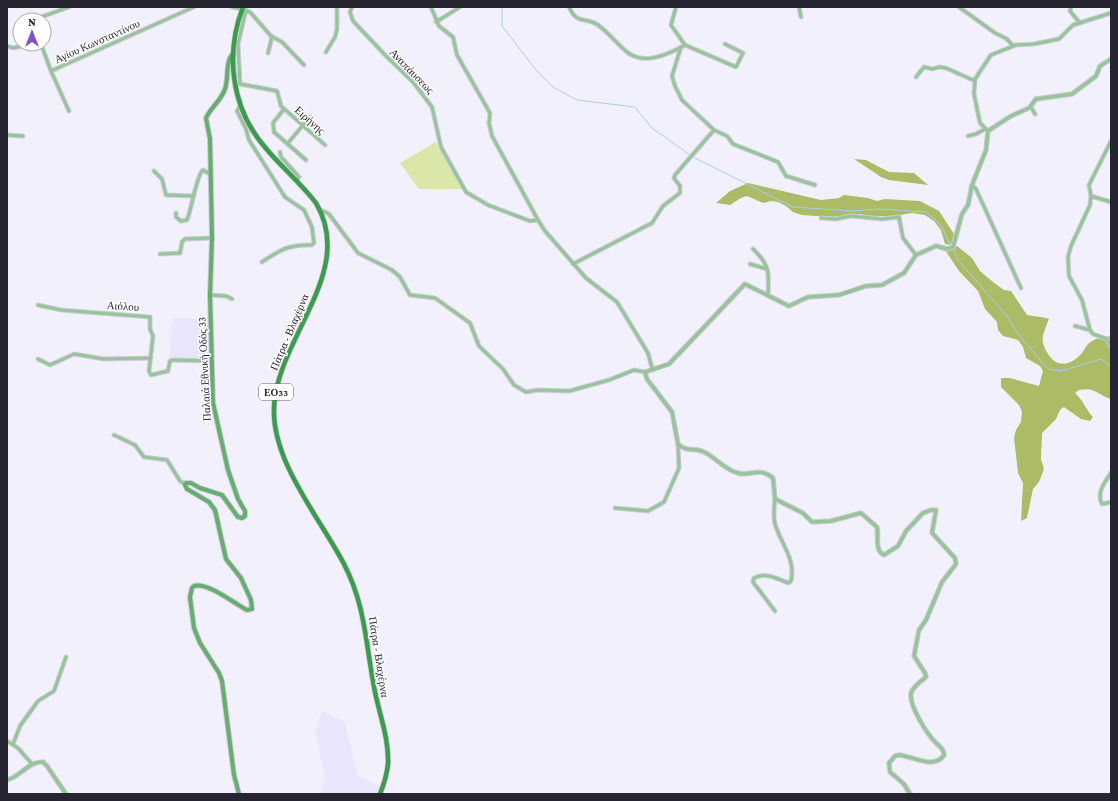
<svg xmlns="http://www.w3.org/2000/svg" width="1118" height="801" font-family="'Crimson Pro',serif">
<rect width="100%" height="100%" fill="#f3f0fe"/>
<path fill="#eae4fd" d="M173,318L209,319V363L169,357Z
M322,711L345,722L358,776L380,786L377,794H320L325,778L315,730Z"/>
<path fill="#dae7a8" d="M436,142L462,189H419L400,163Z"/>
<path fill="#acbc66" d="M854,159L866,160L889,172L914,173L928,185L889,180L881,177Z
M748,183L821,200L839,198L844,195L868,198L877,201L885,199L920,201L939,211L954,234L952,243L949,245L945,244L941,230L934,221L925,215L912,213L895,216H868L859,214L832,217L802,215L793,212L786,206L778,202L772,201L763,203L747,196L741,198L730,205L716,203L730,191Z
M957,246L972,258L980,271L993,282L1004,290L1011,291L1027,315C1035,317 1042,316 1049,319C1043,335 1039,339 1048,354C1057,368 1070,366 1081,354C1084,351 1085,347 1088,344C1095,338 1102,337 1111,336V399C1096,395 1097,387 1079,390L1075,393C1083,400 1086,410 1093,417L1090,421L1081,419L1064,407L1060,410L1056,419L1042,433L1041,459L1044,469L1039,482L1033,489L1027,518L1021,521L1023,483L1018,473L1014,438L1016,430L1021,422L1022,412L1019,405L1001,387V378H1010L1039,386L1043,371L1040,366L1026,358L1023,347L1018,340L1003,336L998,330L997,322L985,309L978,291L959,271L945,250L954,248Z"/>
<g fill="none" stroke-linecap="round" stroke-linejoin="round">
<path stroke="#a8cdf3" stroke-width="1" d="M502,7V26L536,70L553,87L577,100L635,107L652,128L690,155
M693,157L793,207L852,211L880,209L926,212L941,225L951,246
M953,249L958,260L1007,316L1018,334L1048,369L1061,371L1101,359L1111,366"/>
<g stroke="#cecbd9" stroke-width="5">
<path id="minor" d="M232,7L246,10L251,13L271,36L282,42L304,65
M352,7L350,12L353,21L387,57L413,82L432,107L441,147L466,192L488,205L530,221L538,220
M431,7L439,26L453,37L457,55L490,113L489,123L492,136L538,220L545,231L586,278L617,302L648,353L652,368
M569,7C578,26 585,16 598,25C609,33 617,44 627,52C644,66 669,54 685,45
M676,7L671,25L685,45L736,67L743,53L725,44
M799,7L801,17
M959,7L995,33L1007,39L1013,46
M1071,7L1070,11L1080,23
M246,10L238,44L240,84L277,91L281,106L325,145
M33,20L69,7
M436,22L460,7
M41,44L51,71L69,111
M7,46L13,48L30,44
M681,47L672,76L675,86L682,100L714,130L727,136L733,144L778,162L786,176L815,185
M326,52L335,37L337,29V7
M268,53L272,37
M51,71L194,7
M916,77L924,67L933,69L939,67L946,68L975,81
M240,106L237,111L246,129L249,140L285,197L304,210L312,227L314,243L312,245C289,244 280,250 262,262
M1031,107L1035,114
M284,109L273,123L274,132L306,160
M988,131L980,123L974,94L975,79L991,55L1016,45L1034,44L1059,39L1073,25L1111,13
M7,135L23,136
M968,136L976,134L985,129
M1111,141L1089,185L1091,196L1090,205L1071,246L1068,257L1069,276L1082,300L1090,330L1093,334L1107,339L1111,346
M288,143L310,117
M280,152L281,157L299,177L296,180
M154,171L162,179L166,195L194,196
M972,185L976,189L1021,288
M1091,196L1111,202
M321,210L329,214L358,253L392,270L400,277L410,295L435,298L470,323L479,346L503,369L514,385L526,392L538,390L569,391L609,380L634,370L645,372
M176,213V217L181,221L187,220C191,211 197,174 203,170L210,174
M821,218L836,219L851,216L882,219L899,217L903,238L916,255
M753,249C770,265 769,272 768,295
M160,254L180,253L182,242L185,239L212,238
M573,264L652,223L663,206L680,193V186L674,178L675,175L714,130
M750,264L767,269
M210,295L226,296L232,299
M38,305L61,310L150,317V329L153,336L149,371L151,375L168,371L170,361L172,360L211,361
M1075,326L1090,330
M38,359L50,365L74,354L104,359L151,358
M114,435L135,445L144,457L167,460L180,481L185,484
M1111,473C1105,482 1096,493 1102,504L1111,502
M615,508L648,511L664,502L679,468L678,444
M775,611L753,582L754,578C766,572 776,578 788,583L791,581C796,559 781,544 775,524C773,516 774,507 775,499
M7,741L18,748L32,764
M13,744L20,726L38,701L54,691L66,657"/>
</g>
<g stroke="#cecbd9" stroke-width="5.5">
<path id="tertiary" d="M7,780C20,777 29,761 43,762L47,766L66,794
M910,794L904,784L890,772L889,763L895,756L899,755C912,756 935,770 944,755C944,749 940,747 936,743C927,734 909,706 911,693C913,687 921,681 926,677L925,673L914,656L919,630L926,620L942,582L956,564L955,558L932,533L936,510H931L923,513L906,531L898,546L884,555C874,550 879,536 877,527L861,513L831,521L812,522L803,513L775,499L773,478C758,466 751,477 738,473C725,470 715,457 704,452C694,447 687,453 678,444L672,412L647,379L645,372L669,364L745,284L789,306L808,297L839,295L866,286L882,285L904,273L916,255L936,246L947,249L953,247L962,214L968,205L972,185L986,150L988,131L1011,116L1029,108L1036,99L1072,94L1096,76L1100,66L1111,59"/>
</g>
<g stroke="#cecbd9" stroke-width="6">
<path id="secondary" d="M233,53C225,63 229,77 225,89C221,101 211,107 206,118L210,139L212,238L210,295L213,403L228,470L238,499L245,511V516L242,518L238,517L222,495L200,488L191,483H186L185,485L187,489L209,502L215,510L226,559L241,578L251,600L252,609L247,610C235,604 208,582 194,586L192,588L190,597L194,628L200,643L219,673L222,681L234,775L239,794"/>
</g>
<g stroke="#cecbd9" stroke-width="6">
<path id="primary" d="M243,7C225,54 231,107 264,146C280,166 300,182 316,203C357,272 276,339 274,408C272,462 320,518 344,564C366,606 366,648 375,692C380,716 389,739 388,764C387,774 384,784 380,794"/>
</g>
<use href="#minor" stroke="#97c59a" stroke-width="3"/>
<use href="#tertiary" stroke="#97c59a" stroke-width="3.5"/>
<use href="#secondary" stroke="#66ae6e" stroke-width="4"/>
<use href="#primary" stroke="#3c9c4d" stroke-width="4.5"/>
</g>
<g text-anchor="middle" stroke-width="3" stroke-linejoin="round" paint-order="stroke">
<rect fill="#fff" stroke="#68666f" stroke-width="1" x="259" y="384" width="34" height="16" rx="3"/>
<g font-size="10" font-weight="bold" fill="#272431">
<text x="276" y="396">ΕΟ33</text>
</g>
<g font-size="11" fill="#272431" stroke="#fff">
<text transform="translate(97 41) rotate(-24)" y="4">Αγίου Κωνσταντίνου</text>
<text transform="translate(412 71) rotate(46)" y="4">Αναπάυσεως</text>
<text transform="translate(310 120) rotate(42)" y="4">Ειρήνης</text>
<text transform="translate(123 306) rotate(4)" y="4">Αιόλου</text>
<text transform="translate(289 332) rotate(-67)" y="4">Πάτρα - Βλαχέρνα</text>
<text transform="translate(204 369) rotate(-93)" y="4">Παλαιά Εθνική Οδός 33</text>
<text transform="translate(379 657) rotate(81)" y="4">Πάτρα - Βλαχέρνα</text>
</g>
</g>
<rect width="1118" height="801" fill="none" stroke="#272431" stroke-width="16"/>
<g transform="translate(32 32)"><circle r="19" fill="#ffffff" stroke="#a9a7ad"/>
<path d="M0-3L7 15L0 10L-7 15Z" fill="#8050c9"/>
<text y="-6" font-size="11" font-weight="bold" text-anchor="middle" fill="#272431">N</text>
</g>
</svg>
